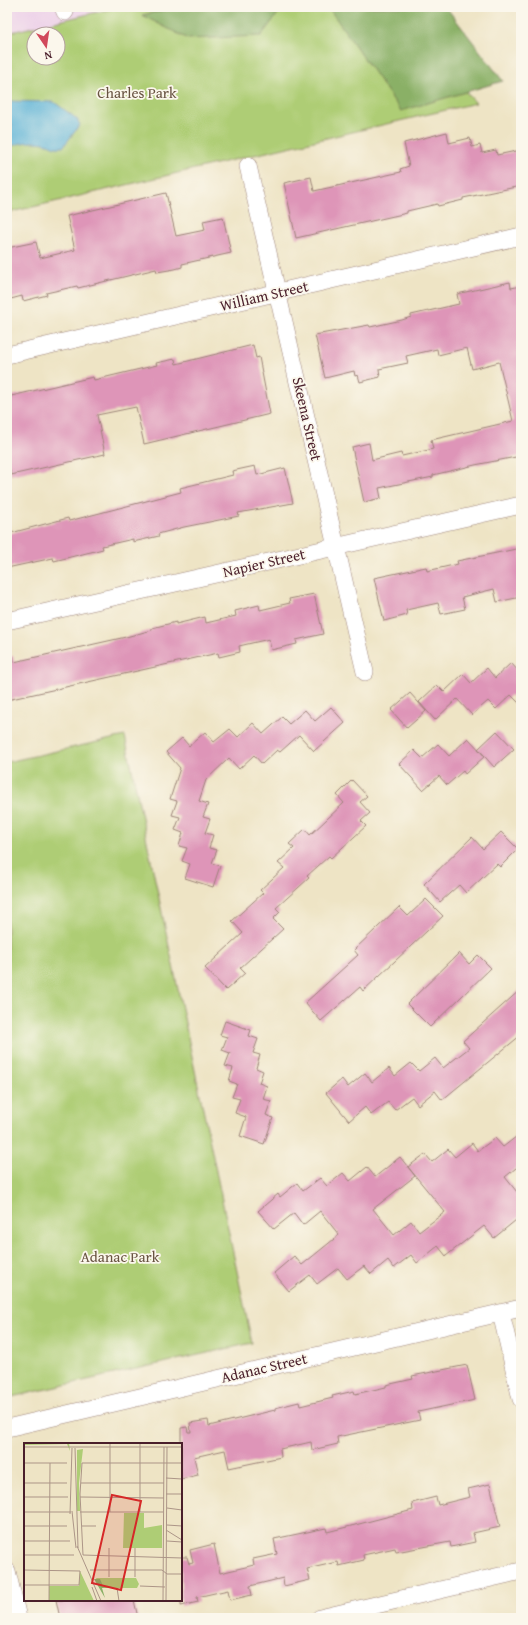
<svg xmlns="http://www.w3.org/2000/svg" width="528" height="1625" font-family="'Gentium Book Plus',serif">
<rect width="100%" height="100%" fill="#fbf7ec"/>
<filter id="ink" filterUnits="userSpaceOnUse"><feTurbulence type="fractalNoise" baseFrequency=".025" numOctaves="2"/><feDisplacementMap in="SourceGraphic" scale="8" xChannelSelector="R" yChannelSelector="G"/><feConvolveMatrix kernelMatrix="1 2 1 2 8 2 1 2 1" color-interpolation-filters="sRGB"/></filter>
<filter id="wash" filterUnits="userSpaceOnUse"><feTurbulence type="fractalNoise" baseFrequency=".012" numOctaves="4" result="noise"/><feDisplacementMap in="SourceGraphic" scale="16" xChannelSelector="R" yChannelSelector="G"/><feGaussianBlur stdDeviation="0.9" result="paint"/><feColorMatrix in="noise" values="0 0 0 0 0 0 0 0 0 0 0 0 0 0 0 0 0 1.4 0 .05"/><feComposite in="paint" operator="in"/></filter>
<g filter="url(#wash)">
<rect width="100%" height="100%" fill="#eee4c5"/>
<path fill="#edd1e9" d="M7,7H119L7,33Z"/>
<path fill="#aecd75" stroke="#7c7650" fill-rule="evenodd" d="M119,7H387L476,103L7,213V33ZM34,34H58V58H34Z
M125,736L252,1343L7,1398V762Z"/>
<path fill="#8ab066" stroke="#6a6848" d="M178,7H283L261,36L188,39L142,15Z
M328,7H446L503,81L401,111Z"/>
<path fill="#59b1d6" stroke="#526880" d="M7,101L54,102L77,119L80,125L63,147C52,148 53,145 44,143C32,141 17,142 7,149V134L10,131L12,124L7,121Z"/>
<g id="blocks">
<path fill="#de95b8" d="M447,132L449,143L470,138L472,147L480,145L482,153L496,150L497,155L521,150V186L463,198V200L438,206L437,204L407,211V213L296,238L284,183L311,177L314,191L401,172L400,169L409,166L404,143Z
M166,193L176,236L205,230L203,221L223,217L231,253L182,264V267L175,269L157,272L156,269L78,288L77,286L46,293L47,295L23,301L22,296L7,300V248L36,242L40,258L75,250L67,216Z
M510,282L511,288L521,286V456L475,465L433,475V477L379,488L381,498L364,502L352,447L369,443L372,460L401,453L402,456L433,449L431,440L513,421L499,362L472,369L467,348L438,355L437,349L406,356L408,363L379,369L380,377L360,382L358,375L355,376L354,371L325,378L315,335L369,325L370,327L402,320L411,317V315L459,304L457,294Z
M253,345L256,358L259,357L270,414L144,444L136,407L97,415L105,454L11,475L7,458V397L93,377L94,380L157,365L156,363L175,359L176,364Z
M255,466L257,475L285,468L293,503L238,513L239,516L184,527L158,534L159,536L133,542V539L102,546L103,549L54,561L53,558L7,568V534L68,518L69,521L100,513L181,492L180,488L233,475L232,471Z
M521,548V597L497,602L494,589L462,597L465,609L441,614L438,603L406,610L407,615L384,621L374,578L426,567L427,571L458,564L457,561Z
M314,594L323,634L296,640L297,644L271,650L269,639L239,646L240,652L219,657L218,653L7,700V656H13L14,662L126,637L152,630V628L176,622V624L205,617L206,623L236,616L235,611L259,605L260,610L290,603L289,599Z
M511,663L521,674V705L511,695L496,709L488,701L472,715L457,699L435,720L419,702L437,685L444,692L463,674L471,683L487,668L495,678Z
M410,693L426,711L407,728L391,710Z
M331,707L345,723L314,751L299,735L280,752L277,750L262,764L254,755L239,769L229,758L206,780L199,801L208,804L203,817L210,819L205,833L213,835L209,848L217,850L212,863L220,866L213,887L185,878L190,864L182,861L187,848L179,846L183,833L175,830L180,817L172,815L177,801L170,799L180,768L166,752L182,738L189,746L205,732L214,742L230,729L238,737L253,723L263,734L282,717L289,724L305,710L315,721Z
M497,731L514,749L494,767L478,749Z
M468,738L485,756L465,774L463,771L447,785L439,776L423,790L399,764L414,750L422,758L438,744L449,756Z
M352,780L367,796L360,802L370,813L361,821L366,826L331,858L329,856L307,876L309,878L276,908L280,912L273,919L283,929L240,968L245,973L226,990L205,968L243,933L232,921L263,893L260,890L284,868L278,863L294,848L289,844L305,829L310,835L344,803L337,795Z
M501,832L518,849L500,867L497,864L466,893L459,885L440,902L424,884L472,837L483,849Z
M426,899L443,916L363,991L360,987L321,1021L305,1003L358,955L354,950L399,907L408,916Z
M459,953L469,964L478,955L491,968L430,1027L407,1004Z
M521,989V1035L442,1100L435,1091L418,1105L412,1097L395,1110L388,1102L371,1115L365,1107L349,1121L326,1093L342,1079L348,1087L365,1073L372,1082L389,1068L395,1076L411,1063L419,1071L435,1058L443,1068L469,1048L463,1041Z
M225,1021L251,1030L249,1036L258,1039L253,1053L260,1055L256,1068L263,1071L259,1083L267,1086L263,1099L271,1101L266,1115L273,1118L264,1144L240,1136L246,1117L235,1113L240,1099L232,1097L237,1084L229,1081L233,1068L225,1066L230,1053L222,1050L227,1037L220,1035Z
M521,1133V1164L505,1177L521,1197V1216L494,1238L484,1226L446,1256L438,1246L417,1263L411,1255L394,1268L388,1260L371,1274L364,1266L347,1279L338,1268L317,1284L310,1275L289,1291L274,1273L294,1256L302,1265L339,1235L320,1211L303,1225L294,1213L274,1229L258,1211L278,1194L280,1197L297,1183L303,1191L320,1178L327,1186L343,1173L350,1181L367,1167L375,1177L400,1157L415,1176L373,1209L394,1235L411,1221L419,1232L445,1212L408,1167L425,1154L432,1162L448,1149L455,1157L472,1143L478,1151L495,1138L503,1147Z
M467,1365L475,1400L418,1412L420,1420L337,1437L338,1444L312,1450L311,1442L280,1449L281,1457L229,1468L225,1450L194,1457L198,1475L181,1479V1428L187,1427L188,1432H191L190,1423L208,1420L209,1426L275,1410V1408L299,1402L300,1406L333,1398L332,1396L354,1391L355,1394L386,1387V1385L413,1379L412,1376Z
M490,1484L500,1527L473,1533L475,1542L451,1547L450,1542L396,1552L395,1548L363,1555L364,1560L339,1566L338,1562L307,1569L310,1580L284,1586L283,1578L250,1586L252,1595L230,1600L228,1590L197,1597L198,1602L181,1606V1557H187L189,1564L193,1563L190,1550L214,1544L220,1573L254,1565L253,1559L277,1554L274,1539L326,1528L327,1532L359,1524L413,1510L412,1503L436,1497L438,1505L470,1497L468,1489Z
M56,1600H134L138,1618H60Z"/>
</g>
</g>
<g filter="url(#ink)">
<use href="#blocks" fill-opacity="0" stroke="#9c8278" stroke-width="1"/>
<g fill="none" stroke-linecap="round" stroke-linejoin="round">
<g stroke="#9c8278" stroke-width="18">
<path id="street" d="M63,7L65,12
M248,166L365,672
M7,355L521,236
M7,621L521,505
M501,1313L521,1399
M7,1428L521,1308
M7,1571L18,1618
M320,1618L521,1571"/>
</g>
<use href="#street" stroke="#fff" stroke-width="17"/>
</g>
</g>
<g text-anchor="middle" stroke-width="3.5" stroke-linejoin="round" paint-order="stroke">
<g font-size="15" fill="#685341" stroke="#fbf7ec">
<text x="137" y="98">Charles Park</text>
<text x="120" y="1262">Adanac Park</text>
</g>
<g font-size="15" fill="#4a1f2b" stroke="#fbf7ec">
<text transform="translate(264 296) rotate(-13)" y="5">William Street</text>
<text transform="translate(307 419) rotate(77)" y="5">Skeena Street</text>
<text transform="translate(264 563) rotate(-13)" y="5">Napier Street</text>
<text transform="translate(264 1368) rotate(-13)" y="5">Adanac Street</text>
</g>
</g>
<g transform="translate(24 1443)">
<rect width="158" height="158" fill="#eee4c5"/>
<path d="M0,0H45L46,8L43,1L0,2ZM59,6L55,40L56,68H53V7ZM100,70H120V85L138,82V105H99ZM56,128L70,158H25V143H55ZM72,135H112L115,141L113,145H77Z" fill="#aecd75"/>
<path d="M70,136H76L79,143L89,144L78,145L81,155Z" fill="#8ab066"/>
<path fill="none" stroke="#ac9587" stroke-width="1" d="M0,4H158M51,5L54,105M0,20H43M158,20H58L56,51L59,112L158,115M142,35L158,36M0,40H43M57,40H140M142,51H158M0,54H44M56,54L140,55M143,65L158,67M48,68L52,105M0,69H47M56,69H139M86,69V0M116,69V0M46,71L48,5M143,82L158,83M0,83H43M58,83H72M142,87L158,97M0,98H46M143,98L158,99M53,103L77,158M85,105V134M0,112H50M0,127L56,128L55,142H0M66,127H138L143,131H158M111,134V105M116,143L141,144M68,144L73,158M93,145L95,158M25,158L26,20M139,158L140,4M142,158L143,4"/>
<path fill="#d62828" fill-opacity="0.15" stroke="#d62828" stroke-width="2" d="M88,52L117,58L97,147L68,140Z"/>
<rect width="158" height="158" fill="none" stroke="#4a1f2b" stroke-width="2"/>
</g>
<rect width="528" height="1625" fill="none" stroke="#fbf7ec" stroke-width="24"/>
<g transform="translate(46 46) rotate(167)"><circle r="19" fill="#fbf7ec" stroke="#b4a19f"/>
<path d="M0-3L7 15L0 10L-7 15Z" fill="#d1495b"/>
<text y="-6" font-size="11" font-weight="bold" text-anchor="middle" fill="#4a1f2b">N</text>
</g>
</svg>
